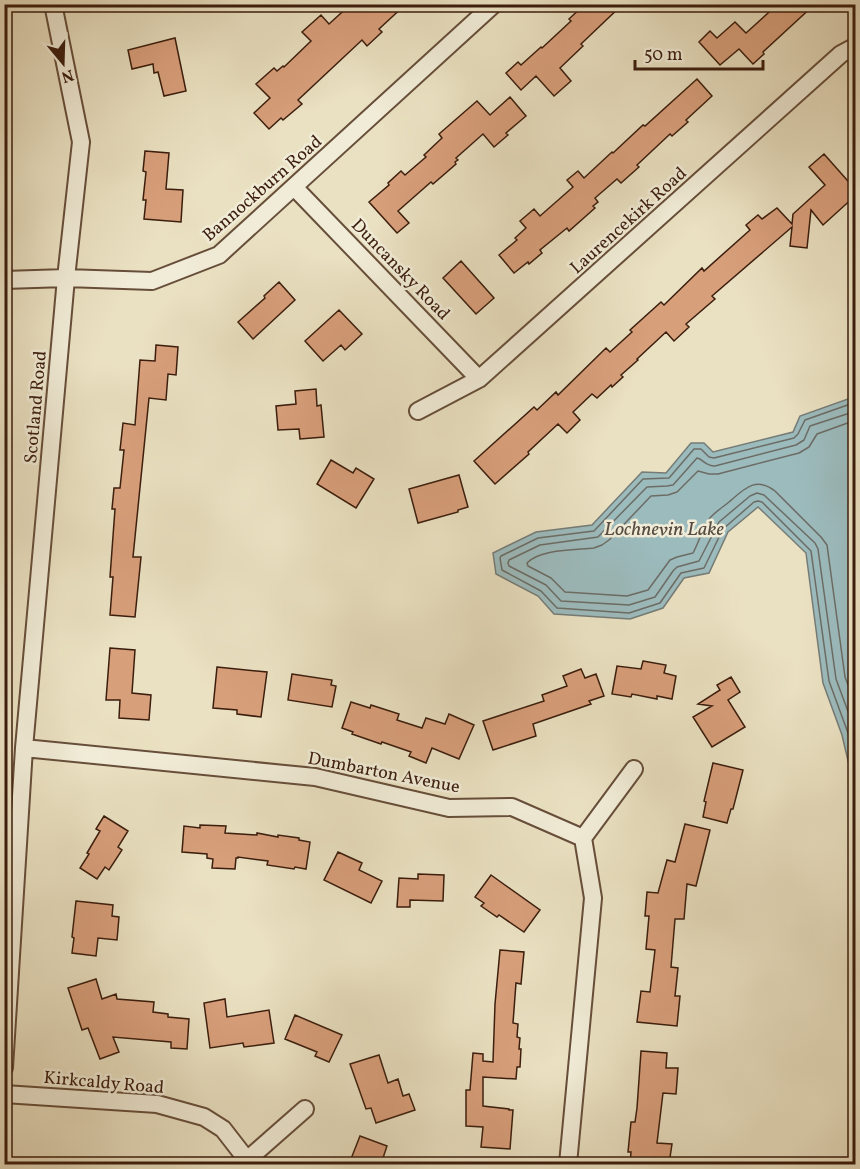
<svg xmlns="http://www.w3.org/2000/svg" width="860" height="1169" font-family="Vollkorn,serif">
<rect width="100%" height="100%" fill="#eae1c2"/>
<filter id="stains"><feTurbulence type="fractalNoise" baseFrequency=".00333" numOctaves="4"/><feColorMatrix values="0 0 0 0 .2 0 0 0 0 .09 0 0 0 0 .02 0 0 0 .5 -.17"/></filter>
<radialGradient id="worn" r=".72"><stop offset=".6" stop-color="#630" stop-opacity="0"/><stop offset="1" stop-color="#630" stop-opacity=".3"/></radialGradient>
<path fill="#9cbbbd" stroke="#757c77" stroke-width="1.5" d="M855,389V791L842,735L823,683L806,553L758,507L728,532L709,573L684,578L663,608L630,619L554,614L538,596L496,574L493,553L536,532L592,525L642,472L666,473L691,443H704L713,452L793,432L800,416L851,398Z"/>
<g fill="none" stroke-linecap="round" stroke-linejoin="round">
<path stroke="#6c6c65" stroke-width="1.5" d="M856,402L805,420L798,434L794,438L714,458L709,457L701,449H694L669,478L643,479L594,531L538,538L501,556L500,558L502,570L541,591L557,608L629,613L660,603L681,573L704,568L723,529L754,502L758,501L762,502L811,551L829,681L848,733L856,765
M856,411L810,426L804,440L796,445L715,466C705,466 703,459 697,458L673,485L667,486L647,487L598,537L540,545L509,560L508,563L509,566L546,585L561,601L629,605L655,597L673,571L677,567L699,561L719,522L750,496L757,493L764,495L815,543L818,549L836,679L856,733
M856,420L817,434L809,447L799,453L718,474H709L698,471L677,492L668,495L651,496L609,540L602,545L594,548C575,550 540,549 527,563L528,566L551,578L565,592L627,596L648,590L670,560L677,557L693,553C699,542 703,527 710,518C715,512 723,507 729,502C744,489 756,476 775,491L821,537L827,545L845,677L856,706"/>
</g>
<path fill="#d89f7b" stroke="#3b1d0d" stroke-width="1.5" d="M351,4H359L365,11L373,4H406L379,29L382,32L367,46L362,40L298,100L302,104L283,120L281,118L269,129L254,113L270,98L256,84L274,68L277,71L283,66L284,67L311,41L302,32L321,15L329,24Z
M585,4H623L581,44L583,46L560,68L571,81L554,96L536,76L521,90L506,73L518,62L521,65L541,47L542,48L571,21L569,19Z
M778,4H815L763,52L764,54L753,64L739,49L720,65L699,42L710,31L717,38L735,22L746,33Z
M175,38L186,91L164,96L158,72L154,73L153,64L132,69L128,50Z
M697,79L712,96L686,120L688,122L672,136L670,134L637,165L639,167L621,183L617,179L595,198L598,202L593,206L595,208L569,231L567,228L540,250L542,253L529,264L528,262L514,273L499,255L517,240L515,238L526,228L520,221L534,209L540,216L573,187L567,180L578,171L584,178L612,152L613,153L643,125L645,126Z
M510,97L526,116L506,133L508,135L494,147L483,134L456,158L458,160L455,162L456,164L433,184L431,182L398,211L409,223L397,233L369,202L389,185L388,183L401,171L405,175L426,157L424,155L442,138L439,134L477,101L490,115Z
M145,151L169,153L166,189L183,190L181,222L144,219L146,200H143L146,172L143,171Z
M824,154L855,189V196L823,225L811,210L807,248L790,246L792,227L712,296L715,299L686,324L689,327L674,341L666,332L637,359L638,360L621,375L623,377L612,387L611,385L597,398L592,394L573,412L580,420L567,433L558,424L528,452L529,454L495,484L474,461L534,407L537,410L556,392L558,395L606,348L610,352L632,332L630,330L661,302L664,305L702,268L704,271L750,230L746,225L758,215L762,219L777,208L792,224L793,214L825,185L809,167Z
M461,261L494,298L476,314L443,278Z
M279,282L295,300L253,339L238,322L265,298L264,296L266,294Z
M339,310L362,334L345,350L341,345L323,361L305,341Z
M156,345L178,347L176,375L168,374L166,400L149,398L133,557H141L135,617L110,615L113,577H110L115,509H112L114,488H120L124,450H120L123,423L135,425L140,360L155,361Z
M316,389L317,406L321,405L324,437L300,439L299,429L278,430L276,406L296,404L295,391Z
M331,460L353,473L356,468L374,479L356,508L317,484Z
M459,475L468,507L458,510V512L418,523L409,489Z
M110,648L135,650L132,693L151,695L149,720L119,718L120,700H106Z
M643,661L666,665L664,673L676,676L672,699L657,696V699L632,694L631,697L612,694L617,666L641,669Z
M217,667L267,672L261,717L237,714V710L213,708Z
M581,669L585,678L596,674L604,696L589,701L591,704L533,724L536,736L493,750L483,721L544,701L542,695L567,686L563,676Z
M292,674L332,680L331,685L336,686L332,707L288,700Z
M731,677L740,692L728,700L745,727L712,747L693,717L712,706L698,704L720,690L717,685Z
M351,702L370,708L371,705L399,714L397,720L422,728L426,718L445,724L449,714L474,725L459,759L432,748L426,763L409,756L411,752L382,742L381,744L352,734L353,732L342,728Z
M713,763L743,770L733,809H731L727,823L703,817L706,802L704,801Z
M104,816L128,831L118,847L122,850L109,870L105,867L97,879L80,868L89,854L87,853L100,831L96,829Z
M685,824L710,830L696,886L687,884L684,919H675L671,967L678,968L675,996H680L677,1026L637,1022L641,991L650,992L655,950L646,949L649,916H645L647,892L658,893L667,860L675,862Z
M200,825L226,826L225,833L257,835V833L278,837V835L299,838V840L310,842L306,869L295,867L294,869L267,865L268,861L238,857V858H236L235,869L212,868L213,859L207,858V854L182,852L184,826L200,828Z
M338,852L362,863L359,870L382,881L371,903L324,880Z
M418,874L444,875L443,901L410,900V907H397L399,878L418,879Z
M491,875L540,910L524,932L499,915L497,917L481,906L484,903L475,897Z
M76,901L113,905L112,916L119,917L117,940L98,938L96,956L72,953L74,938L72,937Z
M500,950L524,952L521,984L516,983L513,1023L518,1024L517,1037L520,1038L519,1049H521L520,1067H517L516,1079L483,1077V1106L509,1109V1110H513L510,1149L481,1147L483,1127L466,1126V1090H470L473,1053L483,1054V1061L493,1062L495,1004Z
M96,979L102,999L116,994L117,999L154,1002L153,1012L168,1014V1017L189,1019L187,1049L171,1048V1042L113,1037L119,1052L100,1059L88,1028L82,1030L68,988Z
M225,999L227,1017L269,1010L274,1043L244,1047L243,1043L210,1048L204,1003Z
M295,1015L342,1035L329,1062L315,1056L317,1052L285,1039Z
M641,1051L667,1053L666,1068H678L676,1094L663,1093L657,1143L672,1144L669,1164H630L631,1152H628L631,1122H635L637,1108Z
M379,1055L388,1083L398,1079L403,1096L409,1094L415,1110L376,1123L371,1108L366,1109L350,1064Z
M360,1136L387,1146L381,1164H349Z"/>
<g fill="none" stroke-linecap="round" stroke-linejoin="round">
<g stroke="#674e3a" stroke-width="20">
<path id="minor" d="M294,187L479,379
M4,280L66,278L152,281L219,255L494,4
M418,411L479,379L841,54L856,46
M24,748L315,777L449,808L512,807L583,838
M583,838L634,769
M4,1068L24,748L66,278L81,142L53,4
M4,1094L157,1104L204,1117L223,1129L247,1160L249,1164
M247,1160L305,1109
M568,1164L593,898L583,838"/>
</g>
<use href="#minor" stroke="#f1ecd7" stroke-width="16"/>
</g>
<g text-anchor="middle" stroke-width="5" stroke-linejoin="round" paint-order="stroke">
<g font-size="18" fill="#3b1d0d" stroke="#f1ecd7">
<text transform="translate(262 188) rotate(-41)" y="6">Bannockburn Road</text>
<text transform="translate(628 220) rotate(-42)" y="6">Laurencekirk Road</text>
<text transform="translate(401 269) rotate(46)" y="6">Duncansky Road</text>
<text transform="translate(35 407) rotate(-85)" y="6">Scotland Road</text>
<text transform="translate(384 772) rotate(11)" y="6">Dumbarton Avenue</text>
<text transform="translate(104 1082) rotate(5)" y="6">Kirkcaldy Road</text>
</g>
<g font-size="20" font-style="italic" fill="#584c42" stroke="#f1ecd7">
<text x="664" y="535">Lochnevin Lake</text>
</g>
</g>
<rect width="860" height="1169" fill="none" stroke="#eae1c2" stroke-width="24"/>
<rect x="6" y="6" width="848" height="1157" fill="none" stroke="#3b1d0d" stroke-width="3"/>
<rect x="12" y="12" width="836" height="1145" fill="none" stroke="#3b1d0d" stroke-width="1.5"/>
<g transform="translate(63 63) rotate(161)" stroke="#f1ecd7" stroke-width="4.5" paint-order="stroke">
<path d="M0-4.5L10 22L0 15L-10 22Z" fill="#3b1d0d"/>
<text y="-9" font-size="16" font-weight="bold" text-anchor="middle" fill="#3b1d0d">N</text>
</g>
<path d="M635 60v9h128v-9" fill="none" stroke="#3b1d0d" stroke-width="3"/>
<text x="644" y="60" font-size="18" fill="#3b1d0d" stroke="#f1ecd7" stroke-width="4.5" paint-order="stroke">50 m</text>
<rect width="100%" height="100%" filter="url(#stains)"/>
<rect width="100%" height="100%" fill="url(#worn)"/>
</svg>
